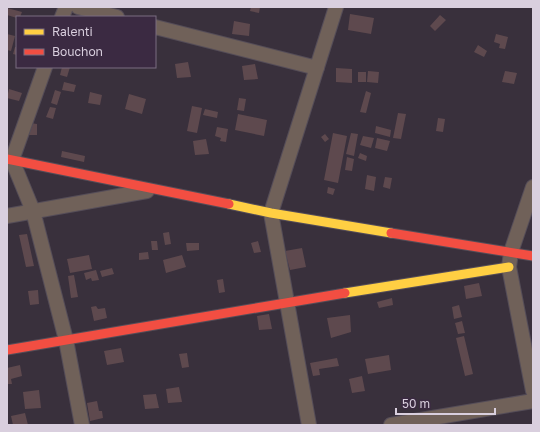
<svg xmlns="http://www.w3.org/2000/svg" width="540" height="432" font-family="'Golos Text',sans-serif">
<rect width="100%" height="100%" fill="#39303c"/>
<path fill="#5e494e" d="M251,7H260L259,13L250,11Z
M7,8L22,12L20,17L17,18L7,15Z
M350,14L374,18L371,34L348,30Z
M440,15L446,20L435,31L430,26Z
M234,21L250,24L249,36L232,34Z
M7,34L15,36L11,51L7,50Z
M496,34L508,37L505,49L499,48L500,44L494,42Z
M478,45L487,51L484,57L474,52Z
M15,47H17V55L13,54Z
M188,62L191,77L177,78L175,64Z
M255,64L258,79L244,80L242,66Z
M62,67H70L67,77L60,75Z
M336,68L352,69V83L336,82Z
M368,71L379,72L378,83L367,82Z
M505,71L517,73L514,84L502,82Z
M358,72H366V82H358Z
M64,82L76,85L74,92L62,90Z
M9,89L22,93L19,101L7,98Z
M55,90L61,92L57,105L51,103Z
M366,91L371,93L366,113L360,112Z
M90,92L102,95L100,105L88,103Z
M129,94L146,99L142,114L125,109Z
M239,98L246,99L244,111L237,110Z
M192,106L202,108L197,133L187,131Z
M50,107L56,108L53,119L46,117Z
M205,109L218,112L217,118L203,115Z
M398,113L406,114L401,139L393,138Z
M238,114L267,120L264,136L235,130Z
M438,118L445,119L443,132L436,131Z
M30,123L37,124V135H29Z
M376,126L391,130L390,137L375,133Z
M217,127L228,129L226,142L220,141L221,138L215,136Z
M333,133L347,136L338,183L324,180Z
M351,133L358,134L354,156L346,154Z
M325,134L329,139L325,142L321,137Z
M363,136L374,138L371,148L360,145Z
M377,138L390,141L387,151L375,148Z
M206,139L209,154L195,155L193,141Z
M62,151L85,156L84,162L61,157Z
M360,153L367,156L366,161L358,158Z
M347,157L354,159L352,171L345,170Z
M367,175L376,177L374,191L365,189Z
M385,177L392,178L390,189L383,187Z
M328,187L335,189L333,195L327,193Z
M169,232L171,244L165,245L163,233Z
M27,234L34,266L26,267L19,235Z
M151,241H157L158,250H152Z
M258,241L261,252L254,253L251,243Z
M186,243H199V250L187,251Z
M302,248L306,267L290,270L285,251Z
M148,252L149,259L139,260V253Z
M89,255L92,269L70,273L67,259Z
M182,255L186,267L166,273L163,260Z
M112,268L114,274L102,277L100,271Z
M96,270L99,280L92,281L91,278L86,280L84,273Z
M74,275L78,297L71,298L68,276Z
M223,279L225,292L219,293L217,280Z
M479,283L482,296L466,299L464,286Z
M38,290L39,304L30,305L28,291Z
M392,298L393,305L379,308L377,302Z
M459,305L462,317L454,319L452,307Z
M96,306L98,309L105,308L107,318L94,321L91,307Z
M269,314L272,329L259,330L257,316Z
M350,315L351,332L331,338L327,318Z
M462,321L465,333L458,334L455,323Z
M464,336L473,374L465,376L456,338Z
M121,348L124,362L107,365L104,351Z
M187,353L189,367L182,368L179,354Z
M389,355L391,370L368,374L365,359Z
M337,358L339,366L319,369L320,375L313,376L310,363Z
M20,365L22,376L11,379L12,384H7V368Z
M362,376L365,391L352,393L349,379Z
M179,387L182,402L168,403L166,389Z
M39,390L41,408L25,409L23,392Z
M156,394L159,408L145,409L143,395Z
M97,401L99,411H102L103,418L90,421L87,403Z
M25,413L28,425H13L11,416Z"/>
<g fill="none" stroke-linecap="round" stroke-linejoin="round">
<g stroke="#554d58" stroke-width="16">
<path id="street" d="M78,7L117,17
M62,17L66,7
M155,27L317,68
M45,67L12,160L33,211L66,340L82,425
M533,187L511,252L509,267L533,391
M7,216L147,191
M309,425L271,213L336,7
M391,425L533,401"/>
</g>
<g stroke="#554d58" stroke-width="11">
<path id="slow" d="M229,204L271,213L391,233
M345,293L509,267"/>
</g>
<g stroke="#554d58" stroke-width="11">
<path id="jam" d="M7,159L229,204
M391,233L533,256
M7,350L345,293"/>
</g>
<use href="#street" stroke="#706159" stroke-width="14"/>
<use href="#slow" stroke="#ffcf43" stroke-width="9"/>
<use href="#jam" stroke="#f24e42" stroke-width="9"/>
</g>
<rect width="540" height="432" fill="none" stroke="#d9cfde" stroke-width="16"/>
<rect x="16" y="16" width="140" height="52" fill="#3b2a42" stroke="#7a6c80"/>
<rect x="24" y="29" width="20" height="6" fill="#ffcf43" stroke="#7a6c80"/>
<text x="52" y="36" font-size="12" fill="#d9cfde">Ralenti</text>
<rect x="24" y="49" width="20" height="6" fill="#f24e42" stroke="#7a6c80"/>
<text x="52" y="56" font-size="12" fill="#d9cfde">Bouchon</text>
<path d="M396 408v6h99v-6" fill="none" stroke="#d9cfde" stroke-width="2"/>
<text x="402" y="408" font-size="12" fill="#d9cfde" stroke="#3b2a42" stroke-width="3" paint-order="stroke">50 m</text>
</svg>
